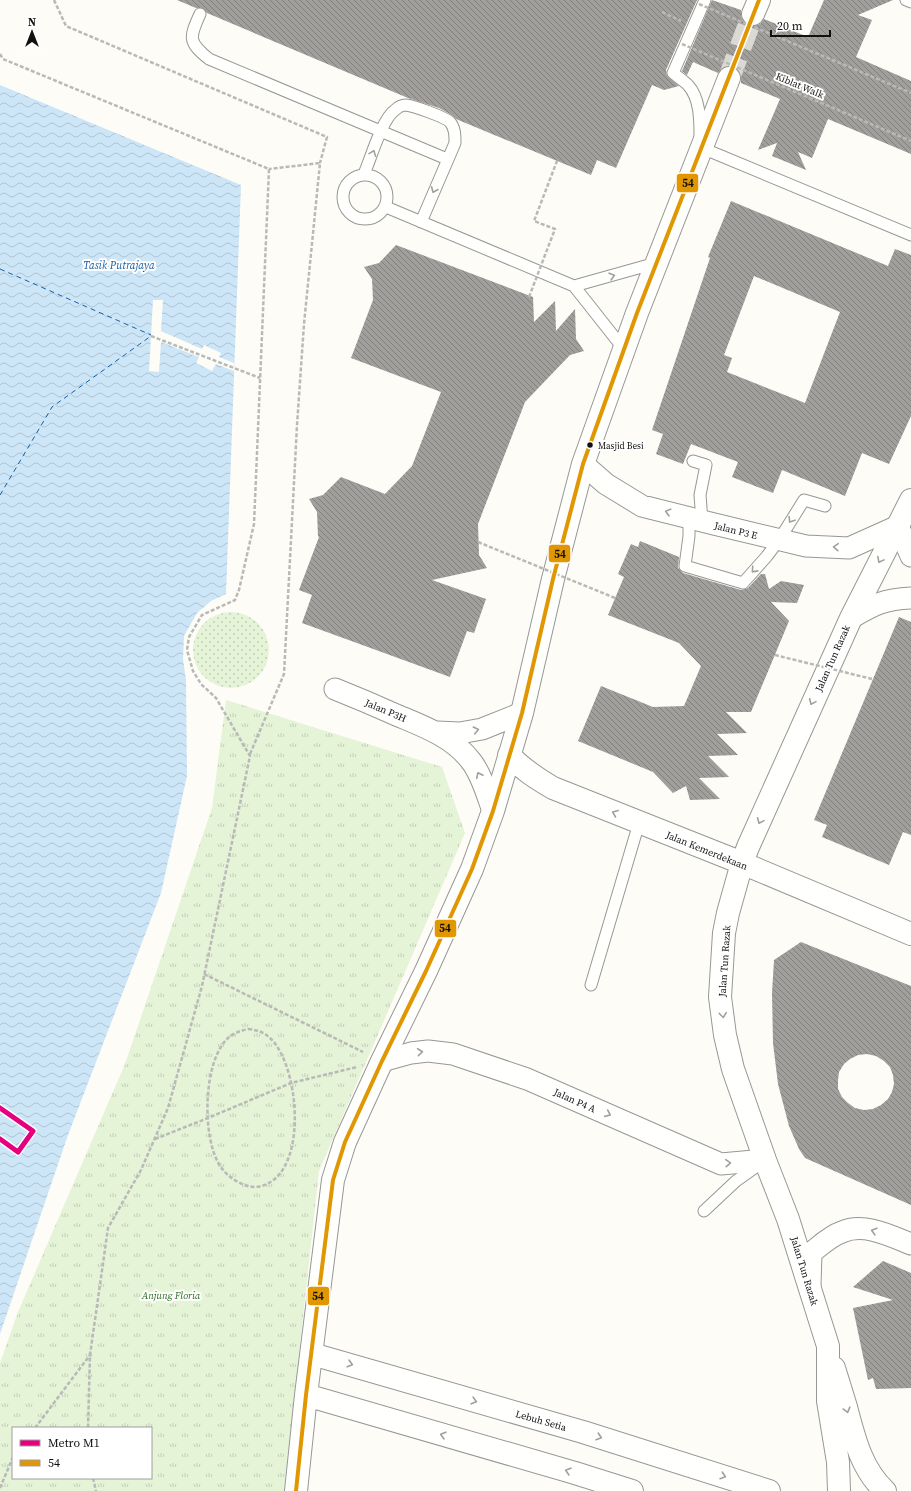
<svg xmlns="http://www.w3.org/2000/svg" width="911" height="1491" font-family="'Source Serif 4',serif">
<defs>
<pattern id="grass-dots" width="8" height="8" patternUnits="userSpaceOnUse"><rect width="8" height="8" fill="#e5f3d7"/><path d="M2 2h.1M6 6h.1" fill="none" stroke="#c3cfb8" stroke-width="1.8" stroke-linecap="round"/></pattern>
<pattern id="park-tufts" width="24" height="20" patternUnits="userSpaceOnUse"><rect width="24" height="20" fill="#e5f3d7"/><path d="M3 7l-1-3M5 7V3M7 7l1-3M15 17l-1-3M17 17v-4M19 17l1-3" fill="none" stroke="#c3cfb8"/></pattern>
<pattern id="water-waves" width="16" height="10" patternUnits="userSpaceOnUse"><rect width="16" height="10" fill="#cde6f7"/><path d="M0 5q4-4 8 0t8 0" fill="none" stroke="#afc4d3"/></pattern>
<pattern id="building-back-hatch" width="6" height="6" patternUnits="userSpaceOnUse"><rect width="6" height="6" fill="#a19f9c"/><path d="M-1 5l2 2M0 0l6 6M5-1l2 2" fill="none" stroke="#82807e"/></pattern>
</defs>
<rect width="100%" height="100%" fill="#fdfcf7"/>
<path fill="url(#grass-dots)" d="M193 650a38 38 0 1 1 76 0a38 38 0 1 1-76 0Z"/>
<path fill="url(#park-tufts)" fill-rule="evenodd" d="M226,700L442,767L465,833L319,1171L284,1491H0V1363L18,1312L125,1064L212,808ZM13,1428H151V1478H13Z"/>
<path fill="url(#water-waves)" d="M0,85L241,185L226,594L211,601L197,613L184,636L183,659L186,680L187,776L161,893L68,1135L0,1334Z"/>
<path fill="#fdfcf7" d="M153,300H163L161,331L202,349L204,345L221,353L219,357L234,363V371L216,364L212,371L196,363L199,357L161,342L159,372L149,371Z"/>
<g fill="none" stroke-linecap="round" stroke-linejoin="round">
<path stroke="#175fa5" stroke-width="1" stroke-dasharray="5 4" stroke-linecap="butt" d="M0,269L151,335
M0,495L52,407L151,336"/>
</g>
<path fill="url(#building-back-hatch)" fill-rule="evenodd" d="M177,0H697L666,70L667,76L679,86L664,90L652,85L616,168L597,160L591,175L456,119L450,114L439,108L408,98L207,13L202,8H196Z
M712,0L741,10V16L743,21L748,26H755L760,24L764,19L808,37L824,0H893L858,15L872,20L856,57L911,81V154L828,119L812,158L798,152L806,170L772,156L777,143L758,150L780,99L741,83V77L739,71L733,66H727L722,68L718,73L693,62L687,75L682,71Z
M731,201L888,266L895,249L911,255V416L889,464L862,453L845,496L782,470L773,493L732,477L738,462L691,444L683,464L656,454L663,434L652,430L710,258L708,257ZM754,276L840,312L805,403L727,372L732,358L724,355Z
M396,245L533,297L534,322L555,301L556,331L575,309L576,339L584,351L570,355L525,402L478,524L479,555L487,568L432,580L486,599L474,633L467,631L450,677L302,623L312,595L299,590L319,537L318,536L317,512L309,499L323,495L341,477L385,494L412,466L441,392L351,358L373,300L372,279L364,267L379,263Z
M640,541L679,557L678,568L683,573L741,590L748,588L761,574H765L769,589L781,581L804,585L797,603L771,602L789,621L751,712H726L747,733L717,734L738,755L708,756L729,777L699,778L720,799L690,800L686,786L673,793L653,772L578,741L601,686L653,707L684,706L701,666L679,643L608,615L624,577L618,574L631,544L638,547Z
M899,617L911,622V835L903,832L889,865L822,837L827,825L814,820Z
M801,942L911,986V1205L805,1158L799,1149L789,1126L778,1084L773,1043L772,993L774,960ZM867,1054L876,1056L884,1061L890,1067L893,1075L894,1084L892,1092L888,1099L881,1105L873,1109L864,1110L855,1108L848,1103L842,1097L838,1089V1080L839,1072L844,1064L850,1059L858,1055Z
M883,1261L911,1273V1388L876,1389L873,1378L868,1380L853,1308L893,1300L853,1287Z"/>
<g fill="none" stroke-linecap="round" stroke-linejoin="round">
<path stroke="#dad9d4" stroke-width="22" stroke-dasharray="22 11" stroke-linecap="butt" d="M729,78L753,14"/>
<g stroke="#979795" stroke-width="13">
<path id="service" d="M906,0L911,2
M200,14C189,38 188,42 209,59L447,159
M700,136C700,120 700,98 688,85C684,81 678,77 673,73L705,0
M702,148L911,235
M364,174C371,158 382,119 395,110C398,107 402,105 406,105C414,106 445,117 450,122C455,128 455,135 455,143L421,222
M343 197a22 22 0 1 1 44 0a22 22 0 1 1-44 0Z
M386,207L574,286L623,348
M574,286L656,263
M693,461L706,465L700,495L702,521
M689,518V536L685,566L743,583L767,556L779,540L804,500L825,506
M591,985L639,823
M704,1211L736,1181L760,1164"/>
</g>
<g stroke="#979795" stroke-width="23">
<path id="minor" d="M583,464L606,484L642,506L714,524L806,546L849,548L898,526L911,556
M851,618C873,605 884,599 911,598
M335,689C355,697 374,705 394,714C422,726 452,736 471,761C482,775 487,795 493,811
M437,732L460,733L482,729L522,713
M382,1061L411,1053L428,1051L453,1054L527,1079L721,1164L765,1160
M810,1285L811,1253C820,1246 830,1236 842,1232C864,1222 891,1236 911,1244"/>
</g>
<g stroke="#979795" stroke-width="24">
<path id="tertiary" d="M753,14L759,0
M509,755C522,769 536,778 553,788L742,863L911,934
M312,1354L583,1432L769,1491
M834,1368C838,1381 842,1394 846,1407C854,1437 861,1469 885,1491
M306,1395L575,1473L632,1491
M296,1491L306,1395L333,1180L345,1142L382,1061L426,971L472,869L493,811L522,713L553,579L583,464L637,313L729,78
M839,1491L838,1462L828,1401V1346L788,1219L765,1160L733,1069L725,1035L720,997L724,933L728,913L742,863L748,847L851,618L911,500"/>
</g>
<path stroke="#b9b9b8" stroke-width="2.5" stroke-dasharray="4 2" stroke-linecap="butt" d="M54,0L66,26L327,137L320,163
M662,12L681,21
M0,54L3,59L269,169L254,524L239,590L235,600L202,615L189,637L187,650L193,671L201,684L216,698L250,756L202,986L168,1108L141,1170L108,1228L90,1355L88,1428
M151,336L260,378
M250,754L284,674L297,425L304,324L320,163L269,169
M204,974L363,1052
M248,1029C257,1030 264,1032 270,1038C301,1066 310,1183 255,1187C249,1187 244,1185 238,1182C230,1178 223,1171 219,1164C202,1136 203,1063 227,1039C233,1033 240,1031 248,1029Z
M155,1139L208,1118L291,1083L357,1067
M35,1428L90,1355
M93,1478L96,1491
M0,1488L13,1457"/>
<use href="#service" stroke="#fffffe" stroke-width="11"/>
<use href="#minor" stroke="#fffffe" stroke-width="21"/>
<use href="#tertiary" stroke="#fffffe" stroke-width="22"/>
<path stroke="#b9b9b8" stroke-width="2.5" stroke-dasharray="4 2" stroke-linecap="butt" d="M699,4L911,93
M682,44L911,141
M529,297L555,229L534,221L557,161
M478,542L615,598
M775,655L872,679"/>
<g stroke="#fff" stroke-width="7">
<path id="bus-1" d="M296,1491L306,1395L333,1180L345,1142L382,1061L426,971L472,869L493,811L522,713L553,579L583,464L637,313L759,0"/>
</g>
<use href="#bus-1" stroke="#e09702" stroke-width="4"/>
<g stroke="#fff" stroke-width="8">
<path id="metro-1" d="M0,1108L33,1131L18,1152L0,1139"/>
</g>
<use href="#metro-1" stroke="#e5007d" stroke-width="5"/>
</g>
<defs><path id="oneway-chevron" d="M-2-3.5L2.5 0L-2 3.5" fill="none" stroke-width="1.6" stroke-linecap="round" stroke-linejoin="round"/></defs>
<g stroke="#a0a09f">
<use href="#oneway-chevron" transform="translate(373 153) rotate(-69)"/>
<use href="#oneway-chevron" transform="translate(434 190) rotate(113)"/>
<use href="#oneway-chevron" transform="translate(612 276) rotate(-16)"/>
<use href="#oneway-chevron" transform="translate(668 512) rotate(-165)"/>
<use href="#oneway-chevron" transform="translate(791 520) rotate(122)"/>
<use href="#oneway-chevron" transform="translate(836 547) rotate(-176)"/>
<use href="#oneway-chevron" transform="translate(880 560) rotate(118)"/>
<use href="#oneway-chevron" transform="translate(754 570) rotate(132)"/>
<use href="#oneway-chevron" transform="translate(812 702) rotate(114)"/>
<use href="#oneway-chevron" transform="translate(476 730) rotate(-12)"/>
<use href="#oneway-chevron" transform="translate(479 775) rotate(-116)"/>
<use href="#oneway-chevron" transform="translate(615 813) rotate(-158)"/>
<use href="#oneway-chevron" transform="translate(760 821) rotate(114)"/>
<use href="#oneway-chevron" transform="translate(723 1015) rotate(83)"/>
<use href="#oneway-chevron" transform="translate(420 1052) rotate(-6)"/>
<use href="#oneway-chevron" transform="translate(608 1114) rotate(24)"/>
<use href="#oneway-chevron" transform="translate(728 1163) rotate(-4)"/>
<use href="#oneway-chevron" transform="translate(874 1231) rotate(-164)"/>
<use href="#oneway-chevron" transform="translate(350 1364) rotate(16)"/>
<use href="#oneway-chevron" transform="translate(474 1401) rotate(16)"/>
<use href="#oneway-chevron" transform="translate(847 1410) rotate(75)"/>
<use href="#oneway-chevron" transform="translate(443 1435) rotate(-164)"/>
<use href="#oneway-chevron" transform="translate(599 1437) rotate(18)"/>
<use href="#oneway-chevron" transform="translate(568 1471) rotate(-164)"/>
<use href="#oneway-chevron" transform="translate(723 1476) rotate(18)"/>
</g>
<circle fill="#111" stroke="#fff" stroke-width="1.5" cx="590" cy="445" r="3.5"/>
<g text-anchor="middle" stroke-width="4" stroke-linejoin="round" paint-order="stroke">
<g font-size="9" fill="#111" stroke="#fff" text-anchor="start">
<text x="598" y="449">Masjid Besi</text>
</g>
<g font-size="10" fill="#111" stroke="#fff">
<text transform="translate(800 85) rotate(23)" y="4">Kiblat Walk</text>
<text transform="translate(736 530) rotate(14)" y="4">Jalan P3 E</text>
<text transform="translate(832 658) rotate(-66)" y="4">Jalan Tun Razak</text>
<text transform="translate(386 710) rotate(23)" y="4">Jalan P3H</text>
<text transform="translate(707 850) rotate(22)" y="4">Jalan Kemerdekaan</text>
<text transform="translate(724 961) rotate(-86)" y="4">Jalan Tun Razak</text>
<text transform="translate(575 1100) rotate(24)" y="4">Jalan P4 A</text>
<text transform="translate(805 1271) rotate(73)" y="4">Jalan Tun Razak</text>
<text transform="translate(541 1420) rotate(16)" y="4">Lebuh Setia</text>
</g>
<g font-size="10" font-style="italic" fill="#2a6b1f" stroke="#fff">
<text x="171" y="1299">Anjung Floria</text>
</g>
<g font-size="11" font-style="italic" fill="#175fa5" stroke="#fff">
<text x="119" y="269">Tasik Putrajaya</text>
</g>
</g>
<g stroke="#fff" stroke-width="1.5">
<rect x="676" y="173" width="23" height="20" rx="4" fill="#e09702"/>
<rect x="548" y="544" width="23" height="19" rx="4" fill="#e09702"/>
<rect x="434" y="919" width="23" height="19" rx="4" fill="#e09702"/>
<rect x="307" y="1286" width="23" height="20" rx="4" fill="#e09702"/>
</g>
<g font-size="11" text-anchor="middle" font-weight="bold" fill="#111">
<text x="688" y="187">54</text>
<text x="560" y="558">54</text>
<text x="445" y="932">54</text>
<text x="318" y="1300">54</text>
</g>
<rect x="12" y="1427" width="140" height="52" fill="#ffffff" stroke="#a0a0a0"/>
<rect x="20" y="1440" width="20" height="6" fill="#e5007d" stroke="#a0a0a0"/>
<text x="48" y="1447" font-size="12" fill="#111111">Metro M1</text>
<rect x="20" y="1460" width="20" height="6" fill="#e09702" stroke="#a0a0a0"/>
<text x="48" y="1467" font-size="12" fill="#111111">54</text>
<g transform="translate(32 32)" stroke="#ffffff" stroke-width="3" paint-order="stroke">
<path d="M0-3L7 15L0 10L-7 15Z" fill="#111111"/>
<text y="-6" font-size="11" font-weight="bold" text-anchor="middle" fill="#111111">N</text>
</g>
<path d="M771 30v6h59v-6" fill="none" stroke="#111111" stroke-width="2"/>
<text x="777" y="30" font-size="12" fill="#111111" stroke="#ffffff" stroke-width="3" paint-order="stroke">20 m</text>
</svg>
